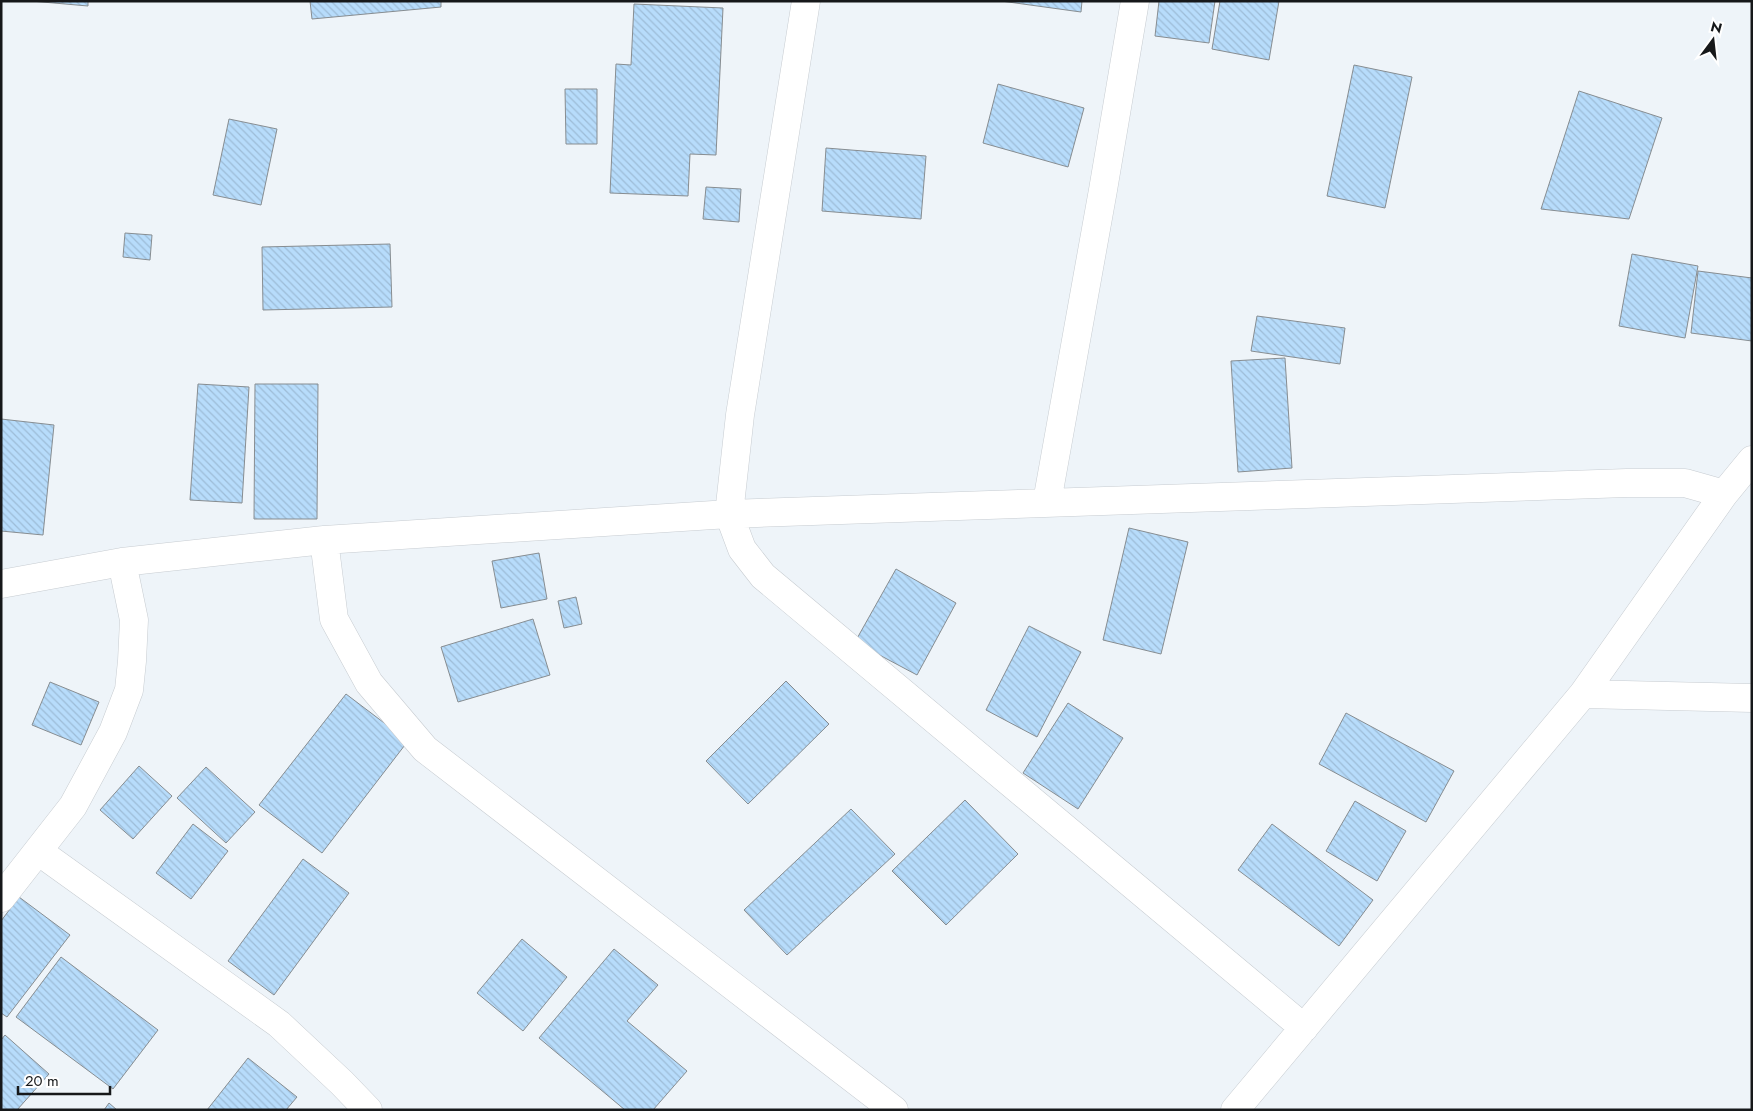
<svg xmlns="http://www.w3.org/2000/svg" width="1753" height="1111" font-family="Jost,sans-serif">
<defs>
<pattern id="building-back-hatch" width="6" height="6" patternUnits="userSpaceOnUse" patternTransform="scale(1.25)"><rect width="6" height="6" fill="#b7dcfb"/><path d="M-1 5l2 2M0 0l6 6M5-1l2 2" fill="none" stroke="#9dbcd7"/></pattern>
</defs>
<rect width="100%" height="100%" fill="#eef4f9"/>
<path fill="url(#building-back-hatch)" stroke="#878d91" d="M31,1H88V6Z
M310,1H441V7L312,19Z
M1001,1H1082L1081,12Z
M1159,1H1215L1209,43L1155,36Z
M1220,1H1279L1269,60L1212,49Z
M634,4L723,8L716,155L690,154L688,196L610,193L616,64L631,65Z
M1354,65L1412,77L1385,208L1327,196Z
M998,84L1084,108L1068,167L983,143Z
M565,89H597V144H566Z
M1579,91L1662,118L1629,219L1541,209Z
M229,119L277,129L261,205L213,195Z
M826,148L926,156L921,219L822,211Z
M706,187L741,189L739,222L703,219Z
M125,233L152,235L150,260L123,257Z
M390,244L392,307L263,310L262,247Z
M1632,254L1698,266L1685,338L1619,326Z
M1698,271L1752,278V341L1691,333Z
M1257,316L1345,328L1340,364L1251,351Z
M1285,358L1292,468L1238,472L1231,361Z
M198,384L249,387L242,503L190,500Z
M255,384H318L317,519H254Z
M1,419L54,425L43,535L1,531Z
M1129,528L1188,542L1161,654L1103,640Z
M539,553L547,599L501,608L492,561Z
M896,569L956,603L917,675L855,642Z
M576,597L582,624L564,628L558,601Z
M533,619L550,675L458,702L441,647Z
M1029,626L1081,652L1037,737L986,710Z
M786,681L829,724L748,804L706,761Z
M50,682L99,702L81,745L32,725Z
M346,694L408,741L322,853L259,805Z
M1068,703L1123,738L1078,809L1023,773Z
M1346,713L1454,771L1426,822L1319,764Z
M139,766L172,796L133,839L100,810Z
M206,767L255,812L226,843L177,798Z
M965,800L1018,854L946,925L892,871Z
M1355,801L1406,831L1377,881L1326,851Z
M851,809L895,854L787,955L744,910Z
M193,824L228,851L191,899L156,873Z
M1272,824L1373,900L1339,946L1238,870Z
M303,859L349,893L274,995L228,961Z
M19,897L70,935L7,1017L1,1013V921Z
M522,939L567,977L523,1031L477,993Z
M614,949L658,985L627,1021L687,1071L653,1110H625L539,1038Z
M61,957L158,1030L113,1089L16,1017Z
M5,1035L49,1074L17,1110H1V1040Z
M248,1058L297,1097L286,1110H207Z
M109,1103L117,1110H104Z"/>
<g fill="none" stroke-linecap="round" stroke-linejoin="round">
<g stroke="#c7ccd1" stroke-width="29">
<path id="minor" d="M806,1L740,415L729,514L742,549L763,576L1304,1028
M1047,502L1103,190L1135,1
M324,540L334,619L369,683L425,749L894,1110
M1,584L122,562L324,540L729,514L1627,483H1685L1724,494
M1583,694L1752,698
M38,851L279,1024L342,1083L368,1110
M1,898L73,806L113,732L129,690L132,661L134,620L122,562
M1235,1110L1583,694L1724,494L1752,460"/>
</g>
<use href="#minor" stroke="#fff" stroke-width="28"/>
</g>
<rect width="1753" height="1111" fill="none" stroke="#16181a" stroke-width="5"/>
<g transform="translate(1713 40) rotate(15)" stroke="#ffffff" stroke-width="4" paint-order="stroke">
<path d="M0-4L9 19L0 12L-9 19Z" fill="#16181a"/>
<text y="-8" font-size="14" font-weight="bold" text-anchor="middle" fill="#16181a">N</text>
</g>
<path d="M18 1086v8h92v-8" fill="none" stroke="#16181a" stroke-width="2.5"/>
<text x="25" y="1086" font-size="15" fill="#16181a" stroke="#ffffff" stroke-width="4" paint-order="stroke">20 m</text>
</svg>
